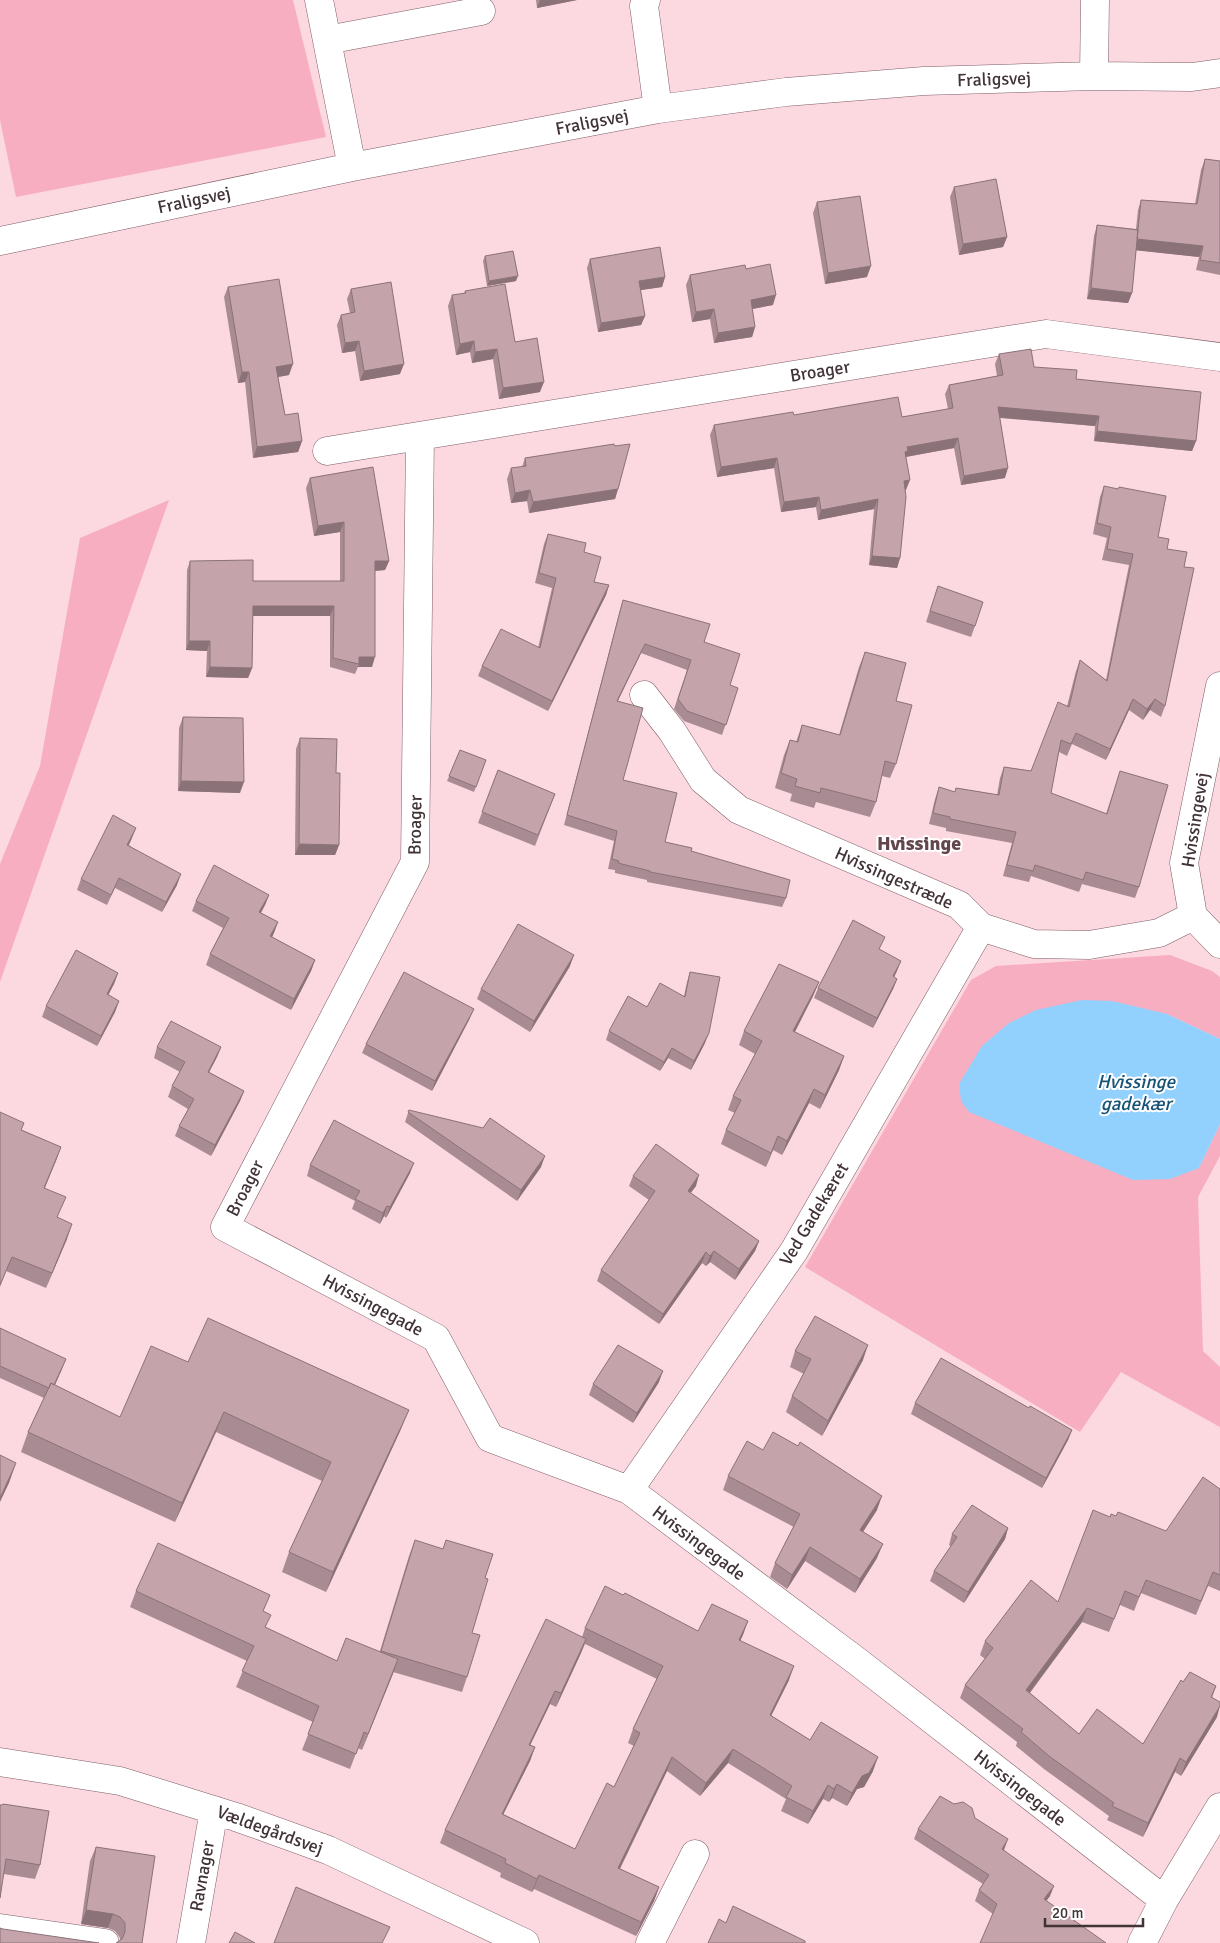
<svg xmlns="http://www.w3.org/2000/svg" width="1220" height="1943" font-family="Signika,sans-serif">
<rect width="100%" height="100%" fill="#fcd8e0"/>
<path fill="#f7aec1" d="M0,0H293L326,137L16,197L0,120Z
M169,500L0,982V864L40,766L80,538Z
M1170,955L1212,971L1220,977V1039L1167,1014L1199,1168L1220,1124V1156L1198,1197L1203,1351L1220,1367V1427L1121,1372L1080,1432L805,1267L971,980L996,966Z"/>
<path fill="#92d1fd" d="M1082,1000L1112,1001L1167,1014L1220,1039V1124L1199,1168L1170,1179L1133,1180L969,1112L961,1101L959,1084L982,1046L1009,1023L1036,1010Z"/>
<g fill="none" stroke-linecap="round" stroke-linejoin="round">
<g stroke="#7d5e66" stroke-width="29">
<path id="minor" d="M319,0L352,167
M646,0L644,6L658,109
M327,40L481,11
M1094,76L1095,0
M0,241L352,167L658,109L786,92L924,81L1094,76L1192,77L1220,73
M420,436L415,862L225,1227L436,1338L490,1438L629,1490L858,1662L1164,1900
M327,451L1046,334L1220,357
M1220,686L1184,863L1193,916L1220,944
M644,695L672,731L703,780L739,810L959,905L981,927L1034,944L1089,945L1159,933L1193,916
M629,1490L794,1251L981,927
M0,1762L120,1781L236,1817L328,1850L525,1943
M0,1928L105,1943
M191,1943L214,1810
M650,1943L695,1854
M1142,1943L1164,1900L1220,1807"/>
</g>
<use href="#minor" stroke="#fff" stroke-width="28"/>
</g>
<path fill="#a98c93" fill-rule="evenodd" d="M536,0H577L537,8Z
M1205,159L1220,161V275L1196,270L1199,257L1136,250L1132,293L1128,303L1087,299L1094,236L1097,225L1136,229L1138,210L1141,200L1195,204L1201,170Z
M954,187L1007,237L1003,247L959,255L950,197Z
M817,202L867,277L825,284L813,213Z
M485,256L516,281L487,286L483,261Z
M590,259L665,277L662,287L640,290L645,316L641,325L598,332L587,268Z
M746,269L773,305L752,309L755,327L752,337L714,343L710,319L692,322L686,285L690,275Z
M228,287L289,375L278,377L285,415L302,441L298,452L253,458L245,382L238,383L224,297Z
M351,289L400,374L360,381L355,351L342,353L337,325L341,315L350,313L347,299Z
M465,291L515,342L540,392L499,399L493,359L472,363L470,352L456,355L448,306L452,295L464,294Z
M999,354L1034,367L1076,379L1196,441L1192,451L1094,441L1095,426L1000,418L1005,478L961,485L954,448L906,457V490H905L900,558L897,568L869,565L874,509L818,520L816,507L781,512L774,468L717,477L710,435L714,425L794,415L902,417L948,409L945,394L949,385L997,376L995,364Z
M615,446L618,489L615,499L529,513L527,501L511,503L507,479L511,468L522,467L525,458Z
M310,478L389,561L385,570L375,571L372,667H358L355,674L330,667V616H253L252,668L248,678L206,677L207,651L186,650L187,570L190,561L253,581H340V532L314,536L306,488Z
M1104,486L1158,537L1167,549L1165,706L1161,717L1150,710L1143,720L1129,710L1106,760L1072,744L1067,756L1059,752L1051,793L1106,814L1120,771L1139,887L1135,898L1082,884L1079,892L1031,876L1029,882L1003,876L1012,843L946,831V828L929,824L935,799L939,787L955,792L956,788L997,795L1000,778L1004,767L1031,771L1067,706L1076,671L1080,660L1106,680L1129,565L1102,560L1107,538L1093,534L1100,497Z
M548,534L584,552L594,582L609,585L606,595L548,711L478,676L482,666L538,648L552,588L535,583L544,544Z
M938,586L975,626L971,637L926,622Z
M623,600L704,642L730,685L738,688L722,735L684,721L674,709L687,670L641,653L618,701L623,780L665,842L691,851L786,898L782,907L647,882V880L615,873V870L608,869L614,841L564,825L620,610Z
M865,652L896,701V764L890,778L882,776L876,802L870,817L816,802L814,808L790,801L792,794L775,788L784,755L790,740L796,742L802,725L839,735L859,667Z
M183,717L240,793L178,791L179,728Z
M300,738L336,773L339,845L335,855H295L296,749Z
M460,750L486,760L474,792L447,781Z
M498,770L555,794L535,846L478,823Z
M132,838L129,845L177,885L162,912L115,888L107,905L77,890L81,879Z
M269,895L265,905L261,913L278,922L272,937L315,960L311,971L291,1010L206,965L210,954L223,928L192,911L196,901Z
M880,950L897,971L894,977L897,979L893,989L873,1028L814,998L818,988Z
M570,966L530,1032L477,999L481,989Z
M690,972L705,1043L691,1070L668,1058L660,1071L606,1040L609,1031L647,1007L684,996L687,982Z
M118,973L114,984L108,995L119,1001L115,1012L97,1046L42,1017L46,1006Z
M819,982L813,996L795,1032L844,1056L839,1070L820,1109L809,1103L782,1155L773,1150L766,1167L721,1144L726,1130L735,1113L728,1110L733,1096L755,1054L739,1045L744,1031Z
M470,1018L432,1091L362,1053L366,1044Z
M157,1047H221L217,1057L209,1072L244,1091L240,1101L211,1156L175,1136L179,1126L188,1109L168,1097L172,1086L180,1072L154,1058Z
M409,1110L541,1167L517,1201L405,1122Z
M0,1112L22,1130L61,1147L45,1188L67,1239L46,1288L6,1271L0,1287Z
M310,1165L410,1173L386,1218L384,1216L380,1224L352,1209L355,1201L307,1176Z
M633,1176L696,1186L690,1193L759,1241L755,1251L735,1280L710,1262L706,1266L702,1263L659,1324L597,1281L601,1270L649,1200L629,1186Z
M0,1328L62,1369L55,1385L120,1417L188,1362L401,1429L326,1592L282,1572L289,1552L322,1481L216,1432L175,1522L21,1452L28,1432L44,1398L0,1378Z
M795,1351L863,1360L822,1436L786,1412L792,1396L804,1374L790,1367Z
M659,1382L633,1423L589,1395L593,1384Z
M915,1403L1029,1408L1072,1430L1068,1440L1042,1488L911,1414Z
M728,1476L877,1510L863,1532L877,1558L855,1593L805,1561L787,1589L770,1577L775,1563L794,1527L723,1490Z
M1220,1489V1591L1208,1586L1196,1615L1141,1593L1134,1611L1120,1605L1109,1632L1082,1622L1030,1693L1079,1734L1143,1744L1183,1682L1216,1686L1212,1698L1217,1717L1181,1776L1175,1772L1143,1837L1107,1820L1109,1816L1044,1769L1016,1746L1017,1742L960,1698L965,1685L985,1659L980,1655L985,1641L1058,1602L1110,1517L1116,1516L1166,1531Z
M1008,1528L1005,1539L964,1603L930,1581L934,1571L951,1546L949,1545L952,1534Z
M415,1540L485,1578L472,1633L467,1677L462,1692L393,1672L362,1750L358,1748L350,1769L302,1750L313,1722L236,1687L247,1661L130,1607L136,1591L264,1612L266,1628L337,1661L380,1651L409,1556Z
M748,1621L740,1641L789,1680L771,1716L810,1740L873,1771L864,1787L857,1789L847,1806L832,1798L829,1802L823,1799L808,1824L781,1811L786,1799L728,1763L700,1796L667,1771L620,1869L659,1887L654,1901L636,1936L534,1889L532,1892L500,1877L501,1873L440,1843L445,1830L582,1637L585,1628L698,1631ZM585,1644L657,1679L633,1729L628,1743L634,1746L614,1787L575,1849L503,1814L530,1761L535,1747L530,1745L550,1704L556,1707L581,1653Z
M0,1805L40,1865L35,1879L4,1874Z
M975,1818L1004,1850L1050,1896L1047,1900L993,1914L975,1901L979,1890L983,1884L914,1839L918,1829Z
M96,1847L142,1943L120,1940V1938L115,1931L108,1928L81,1924L90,1861Z"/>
<path fill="#8a7278" d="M540,0H577L537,8Z
M1007,237L1003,247L959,255L963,244Z
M1137,239L1203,246L1199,257L1133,250Z
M871,266L867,277L825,284L828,273Z
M518,276L516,281L487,286L489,281Z
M665,277L662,287L635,291L639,281Z
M1091,288L1132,293L1128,303L1087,299Z
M776,295L773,305L747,310L751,300Z
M714,309L710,319L692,322L696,312Z
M645,316L641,325L598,332L601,323Z
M755,327L752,337L714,343L718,333Z
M359,341L355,351L342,353L345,343Z
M474,341L470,352L456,355L460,344Z
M497,349L493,359L472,363L475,352Z
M293,364L289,375L272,378L276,367Z
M404,364L400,374L360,381L364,371Z
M242,372H249L245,382L238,383Z
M544,382L540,392L499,399L503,388Z
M998,407L1099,416L1095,426L994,417Z
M1097,431L1196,441L1192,451L1094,441Z
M958,438L954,448L905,457L901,461L907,447Z
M302,441L298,452L253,458L257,447Z
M777,458L774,468L717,477L721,467Z
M1008,468L1005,478L961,485L964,476Z
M910,480L906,490L901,491L904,481Z
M618,489L615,499L529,513L533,502Z
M530,490L527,501L511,503L515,493Z
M819,497L816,507L781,512L784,502Z
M878,499L874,509L818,520L821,510Z
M344,522L340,532L314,536L318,526Z
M872,556L900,558L897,568L869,565Z
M375,561H389L385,570L372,571Z
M609,585L606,595L548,711L552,701Z
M253,606H334L330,616H249Z
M189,641H210L207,651L186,650Z
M645,644L641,653L613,710L617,701Z
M359,657H375L372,667H358L359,664Z
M210,667L252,668L248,678L206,677Z
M1133,699L1129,710L1106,760L1110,749Z
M1155,699L1150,710L1143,720L1147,709Z
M181,781L244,782L240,793L178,791Z
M136,828L132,838L123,855L127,845Z
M299,844L339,845L335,855H295Z
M181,874L177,885L162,912L166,902Z
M269,895L265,905L255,923L259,912Z
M278,922L274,933L267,947L270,936Z
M574,955L570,966L530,1032L534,1021Z
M315,960L311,971L291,1010L294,999Z
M901,961L897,971L889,987L893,976Z
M118,973L114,984L103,1005L107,994Z
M897,979L893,989L873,1028L877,1018Z
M819,982L813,996L788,1045L793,1031Z
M119,1001L115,1012L97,1046L101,1036Z
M474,1009L470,1018L432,1091L435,1081Z
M709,1033L705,1043L691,1070L694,1061Z
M221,1047L217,1057L204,1082L208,1072Z
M672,1048L668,1058L660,1071L664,1062Z
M844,1056L839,1070L820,1109L825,1095Z
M814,1089L809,1103L782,1155L787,1141Z
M244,1091L240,1101L211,1156L215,1145Z
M778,1136L773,1150L766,1167L771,1153Z
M61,1147L56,1161L38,1203L44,1188Z
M545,1156L541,1167L517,1201L521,1190Z
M414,1163L410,1173L386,1218L390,1207Z
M699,1175L696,1186L684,1202L688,1191Z
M387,1206L384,1216L380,1224L383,1213Z
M72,1224L67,1239L46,1288L52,1273Z
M759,1241L755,1251L735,1280L739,1269Z
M714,1251L710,1262L706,1266L710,1256Z
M706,1252L702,1263L659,1324L663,1314Z
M868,1345L863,1360L822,1436L828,1421Z
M66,1359L62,1369L48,1400L52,1389Z
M663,1371L659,1382L633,1423L637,1413Z
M409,1410L401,1429L326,1592L333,1572Z
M224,1412L216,1432L175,1522L182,1503Z
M1072,1430L1068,1440L1042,1488L1046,1478Z
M16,1463L9,1483L0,1502V1498Z
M882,1496L877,1510L855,1544L860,1530Z
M1008,1528L1005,1539L964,1603L968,1592Z
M883,1544L877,1558L855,1593L860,1579Z
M810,1547L805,1561L787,1589L792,1575Z
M1087,1608L1082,1622L1021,1704L1026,1690Z
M748,1621L743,1635L734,1654L739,1640Z
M586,1639L581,1653L556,1707L561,1693Z
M398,1659L393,1674L362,1750L368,1734Z
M794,1666L789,1680L765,1728L770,1715Z
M555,1691L550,1704L524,1758L529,1745Z
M1220,1706L1217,1717L1181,1776L1186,1762Z
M535,1747L530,1761L497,1827L502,1814Z
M733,1749L728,1763L700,1796L706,1783Z
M672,1757L667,1771L613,1882L618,1868Z
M878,1757L873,1771L864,1787L857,1789L847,1806L852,1793L862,1776Z
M1180,1758L1175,1772L1143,1837L1148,1823Z
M837,1784L832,1798L829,1802L834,1789Z
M828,1785L823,1799L808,1824L813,1811Z
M1008,1839L1004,1850L998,1859L1002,1849Z
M539,1875L534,1889L532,1892L537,1879Z
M1054,1886L1050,1896L1040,1909L1044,1899Z
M659,1887L654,1901L636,1936L641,1922Z
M86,1910L113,1914L108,1928L81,1924Z"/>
<path fill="#c5a3ab" stroke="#8a7278" d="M1205,159L1220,161V263L1200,260L1203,246L1137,239L1141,200L1197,204Z
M996,179L1007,237L963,244L954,187Z
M860,196L871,266L828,273L817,202Z
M1097,225L1138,230L1132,293L1091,288Z
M660,247L665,277L639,281L645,316L601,323L590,259Z
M513,251L518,276L489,281L485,256Z
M770,264L776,295L751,300L755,327L718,333L714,309L696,312L690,275L745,265L746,269Z
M279,279L293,364L276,367L285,415L298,413L302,441L257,447L249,372H242L228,287Z
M391,282L404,364L364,371L359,341L345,343L341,315L355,312L351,289Z
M505,284L515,342L537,338L544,382L503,388L497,349L475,352L474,341L460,344L452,295L466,293L465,291Z
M1031,349L1034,367L1077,370L1076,379L1201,392L1196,441L1097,431L1099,416L998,407L1008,468L964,476L958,438L907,447L908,451L905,452L910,480L904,481L906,497L900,558L872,556L878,499L821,510L819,497L784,502L777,458L721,467L714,425L793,412L794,415L898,397L902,417L953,408L949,385L1003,375L999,354Z
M614,444L615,446L630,444L618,489L533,502L530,490L515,493L511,468L526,466L525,458Z
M373,467L389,561H375V657H359V664L333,658L334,606H253L252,668L210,667V641H189L190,561L253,560V581H344V522L318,526L310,478Z
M1104,486L1118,489L1119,487L1166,496L1158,537L1169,539L1167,549L1187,552L1184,567L1194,568L1165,706L1155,699L1147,709L1133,699L1110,749L1076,733L1071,744L1061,740L1051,793L1107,814L1120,771L1168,785L1139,887L1086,872L1083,880L1035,865L1033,871L1007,865L1016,832L950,819V817L933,813L939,787L955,792L956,788L999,795L1004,767L1031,771L1058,702L1069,707L1080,660L1107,681L1133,554L1107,549L1111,527L1097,523Z
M548,534L586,543L584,552L601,557L594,582L609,585L552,701L482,666L501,629L540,648L556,578L539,573Z
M938,586L983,602L975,626L930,611Z
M623,600L710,624L704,642L740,654L730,685L738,688L726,725L687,711L678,699L691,660L645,644L617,701L643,708L623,780L677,793L665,842L692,848L691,851L790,880L786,898L650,872V871L618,863L619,861L612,859L617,831L567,815Z
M865,652L906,663L896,701L912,705L896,764L885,761L876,802L821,788L820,793L795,786L797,779L781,773L790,740L798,742L802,725L840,735Z
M183,717L243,718L244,782L181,781Z
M300,738L337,739L336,773H340L339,845L299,844Z
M460,750L486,760L476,787L449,776Z
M498,770L555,794L538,835L482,812Z
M113,815L136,828L127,845L181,874L166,902L119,878L111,895L81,879Z
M214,865L269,895L259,912L278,922L270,936L315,960L294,999L210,954L229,918L196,901Z
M853,920L885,937L879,949L901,961L893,976L897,979L877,1018L818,988Z
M518,924L574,955L534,1021L481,989Z
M76,950L118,973L107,994L119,1001L101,1036L46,1006Z
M779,964L819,982L793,1031L844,1056L825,1095L814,1089L787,1141L778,1136L771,1153L726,1130L741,1100L733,1096L762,1041L744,1031Z
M404,972L474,1009L435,1081L366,1044Z
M690,972L720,977L709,1033L694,1061L672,1048L664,1062L609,1031L628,996L647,1007L660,983L685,997Z
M171,1021L221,1047L208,1072L244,1091L215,1145L179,1126L194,1099L172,1086L185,1062L157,1047Z
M409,1110L483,1128L490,1118L545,1156L521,1190L408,1112Z
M0,1112L24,1123L21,1130L61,1147L44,1188L66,1197L57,1217L72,1224L52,1273L12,1257L0,1285Z
M334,1120L414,1163L390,1207L387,1206L383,1213L355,1199L360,1191L310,1165Z
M656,1144L699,1175L688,1191L759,1241L739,1269L714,1251L710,1256L706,1252L663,1314L601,1270L655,1191L633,1176Z
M815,1316L868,1345L828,1421L792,1396L811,1359L795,1351Z
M208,1318L409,1410L333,1572L289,1552L331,1462L224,1412L182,1503L28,1432L51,1383L120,1417L151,1346L188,1362Z
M0,1328L66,1359L54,1385L51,1383L49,1388L0,1366Z
M618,1345L663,1371L637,1413L593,1384Z
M941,1358L1029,1408L1030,1406L1072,1430L1046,1478L915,1403Z
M773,1432L798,1446L800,1442L882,1496L860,1530L883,1544L860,1579L810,1547L792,1575L775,1563L800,1514L728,1476L747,1441L763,1450Z
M0,1455L16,1463L0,1498Z
M1203,1477L1220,1489V1575L1213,1572L1201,1601L1146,1580L1139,1597L1125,1591L1114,1619L1087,1608L1026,1690L1079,1734L1097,1709L1143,1744L1181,1680L1183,1682L1190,1672L1216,1686L1211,1697L1220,1702V1706L1186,1762L1180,1758L1148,1823L1112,1806L1114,1803L1049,1756L1021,1732L1023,1729L965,1685L993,1648L985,1641L1031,1580L1058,1602L1093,1510L1110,1517L1111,1514L1116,1516L1118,1512L1166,1531Z
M972,1505L1008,1528L968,1592L934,1571L957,1537L952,1534Z
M415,1540L443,1549L446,1540L493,1554L485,1578L488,1579L472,1633L480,1635L467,1677L381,1651Z
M158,1543L270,1595L263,1611L271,1615L265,1627L337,1661L346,1638L398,1659L368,1734L364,1732L356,1754L308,1734L319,1706L242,1671L254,1646L136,1591Z
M605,1586L623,1595L625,1593L698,1631L712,1604L748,1621L739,1640L794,1666L770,1715L810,1740L821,1722L878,1757L869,1773L862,1776L852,1793L837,1784L834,1789L828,1785L813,1811L786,1797L792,1786L733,1749L706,1783L672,1757L618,1868L659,1887L641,1922L539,1875L537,1879L505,1863L506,1859L445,1830L546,1619L586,1639L561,1693L555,1691L529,1745L535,1747L502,1814L575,1849L607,1783L614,1787L640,1733L633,1729L663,1666L585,1628Z
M940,1796L954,1804L963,1802L972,1808L975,1818L1008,1839L1002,1849L1054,1886L1044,1899L1106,1943H980L997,1904L979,1890L989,1875L918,1829Z
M3,1804L49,1811L40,1865L6,1859L0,1898V1805H2Z
M96,1847L155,1856L142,1943H116L122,1939L125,1932V1923L120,1917L113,1914L86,1910Z
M296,1887L390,1927L382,1943H274Z
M733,1906L805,1941V1943H708L719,1919L726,1923Z
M0,1928L3,1929L99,1943H0Z
M235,1932L255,1943H229Z"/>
<g text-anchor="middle" stroke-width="4" stroke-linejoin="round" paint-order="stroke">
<g font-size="18" fill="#413336" stroke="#fff">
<text transform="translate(994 79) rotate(-2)" y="6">Fraligsvej</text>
<text transform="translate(592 122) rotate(-11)" y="6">Fraligsvej</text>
<text transform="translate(194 200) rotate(-12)" y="6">Fraligsvej</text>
<text transform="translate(820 371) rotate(-9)" y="6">Broager</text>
<text transform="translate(1195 820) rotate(-81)" y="6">Hvissingevej</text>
<text transform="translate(415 825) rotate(-89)" y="6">Broager</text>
<text transform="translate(894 878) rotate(24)" y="6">Hvissingestræde</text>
<text transform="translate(245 1188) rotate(-63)" y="6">Broager</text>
<text transform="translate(814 1214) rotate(-59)" y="6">Ved Gadekæret</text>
<text transform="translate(373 1305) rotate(28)" y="6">Hvissingegade</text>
<text transform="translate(699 1543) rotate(37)" y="6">Hvissingegade</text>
<text transform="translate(1020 1788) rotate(38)" y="6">Hvissingegade</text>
<text transform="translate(270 1830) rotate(20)" y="6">Vældegårdsvej</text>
<text transform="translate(202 1876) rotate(-80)" y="6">Ravnager</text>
</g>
<g font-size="19" font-style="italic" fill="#165377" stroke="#fff">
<text x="1136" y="1088">Hvissinge<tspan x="1136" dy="22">gadekær</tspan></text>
</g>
<g font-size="20" font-weight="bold" fill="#63464d" stroke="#fff">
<text x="919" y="850">Hvissinge</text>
</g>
</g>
<path d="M1045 1918v8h98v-8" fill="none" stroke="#413336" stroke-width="2.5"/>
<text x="1052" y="1918" font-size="15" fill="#413336" stroke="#ffffff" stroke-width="4" paint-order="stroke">20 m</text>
</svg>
